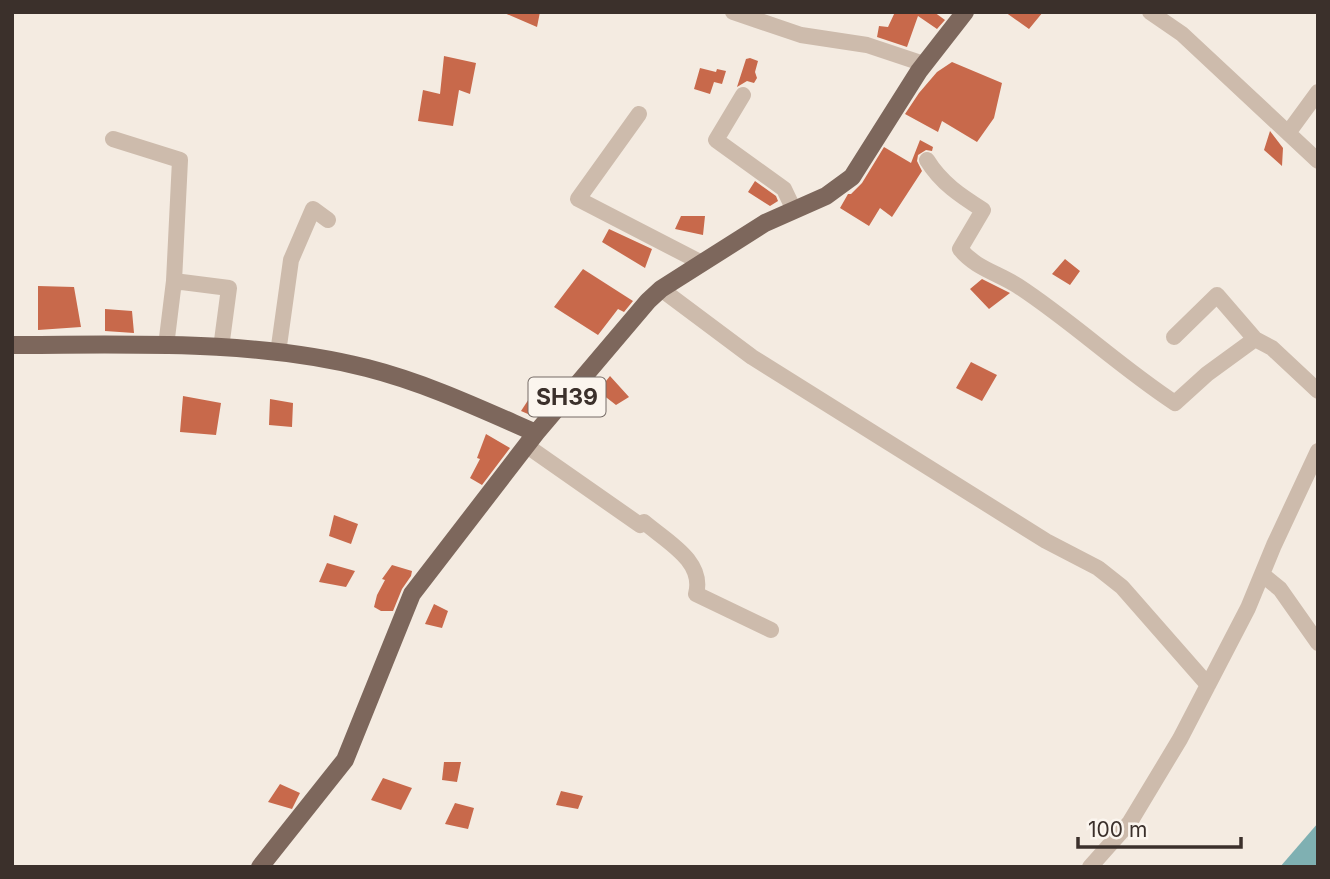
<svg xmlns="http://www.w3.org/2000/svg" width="1330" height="879" font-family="Inter,sans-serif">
<rect width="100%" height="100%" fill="#f4ebe1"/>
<path fill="#7fb0b2" d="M1318,823V867H1280Z"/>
<path fill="#c8694b" d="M502,12H540L537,27Z
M895,12H934L945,20L937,29L918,16L907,47L877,37L879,26L888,27Z
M1005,12H1043L1029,29Z
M444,56L476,63L470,94L459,90L453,126L418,121L423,90L440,94Z
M750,58L758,61L755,72L757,78L754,83L747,81L737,87L746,59Z
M952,62L1002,83L994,118L977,142L942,121L938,132L905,114L919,93L937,72Z
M700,68L716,72L717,69L726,71L722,84L714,82L710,94L694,89Z
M1270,131L1283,148L1282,166L1264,150Z
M920,140L933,147L932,151L926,150L918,155L917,161L922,171L892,217L880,208L869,226L840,208L848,194H851L862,183L884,147L911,163Z
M755,181L776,196L778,201L770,206L748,192Z
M681,216H705L703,235L675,229Z
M609,229L652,249L645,268L602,242Z
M1065,259L1080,271L1070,285L1052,274Z
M583,269L633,301L624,312L618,309L598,335L554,307Z
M982,279L1010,293L989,309L970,289Z
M38,286L74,287L81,327L38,330Z
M105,309L132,311L134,333L105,331Z
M971,362L997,375L982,401L956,388Z
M610,376L629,397L616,405L598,391Z
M542,379L559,388L535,417L521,411Z
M183,396L221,403L216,435L180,432Z
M270,399L293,403L292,427L269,425Z
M486,434L510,448L482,485L470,478L480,459L477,458Z
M334,515L358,524L351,544L329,536Z
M327,563L355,571L346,587L319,582Z
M392,565L412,571L411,576L402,589L393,611H381L374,607L377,595L385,580L382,579Z
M434,604L448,611L442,628L425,624Z
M444,762H461L457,782L442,780Z
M383,778L412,788L401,810L371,800Z
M280,784L300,793L292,809L268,802Z
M561,791L583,796L578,809L556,805Z
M455,803L474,808L468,829L445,824Z"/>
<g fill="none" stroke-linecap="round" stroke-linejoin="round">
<path stroke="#cdbbac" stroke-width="16" d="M733,12L801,35L867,45L924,64
M1150,12L1182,34L1318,161
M743,95L716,140L784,189L794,210
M639,114L578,199L702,263
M1288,133L1318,92
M113,139L180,160L174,281L166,346
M927,160C941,183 961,196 983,210L960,249C975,268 998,273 1018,286C1073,322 1120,367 1175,403L1207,374L1255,339L1272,348L1318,391
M174,281L229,288L221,348
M661,289L752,357L1046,541L1098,568L1122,587L1208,685
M1174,337L1217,295L1255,339
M278,353L291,260L313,209L328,220
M527,446L640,525L644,522C666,541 705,561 696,594L771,630
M1263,575L1280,589L1318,643
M1090,867L1130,822L1180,739L1248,608L1274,545L1318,451"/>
<path stroke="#7d675c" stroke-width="18" d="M12,345C129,345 253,339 367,368C426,383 481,409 536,433
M260,867L345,760L412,594L536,433L648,301L661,289L765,223L826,196L852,177L919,71L965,12"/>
</g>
<g text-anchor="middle" stroke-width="5" stroke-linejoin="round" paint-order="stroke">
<rect fill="#fbf5ee" stroke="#756b66" stroke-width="2" x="528.5" y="377.5" width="77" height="39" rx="5"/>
<g font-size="23" font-weight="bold" fill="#3b302b">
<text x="567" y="405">SH39</text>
</g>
</g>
<rect width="1330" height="879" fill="none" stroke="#3b302b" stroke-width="28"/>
<path d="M1078 837v10h163v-10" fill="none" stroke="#3b302b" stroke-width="3.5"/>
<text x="1088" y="837" font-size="21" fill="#3b302b" stroke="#fbf5ee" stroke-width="5" paint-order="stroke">100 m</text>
</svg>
